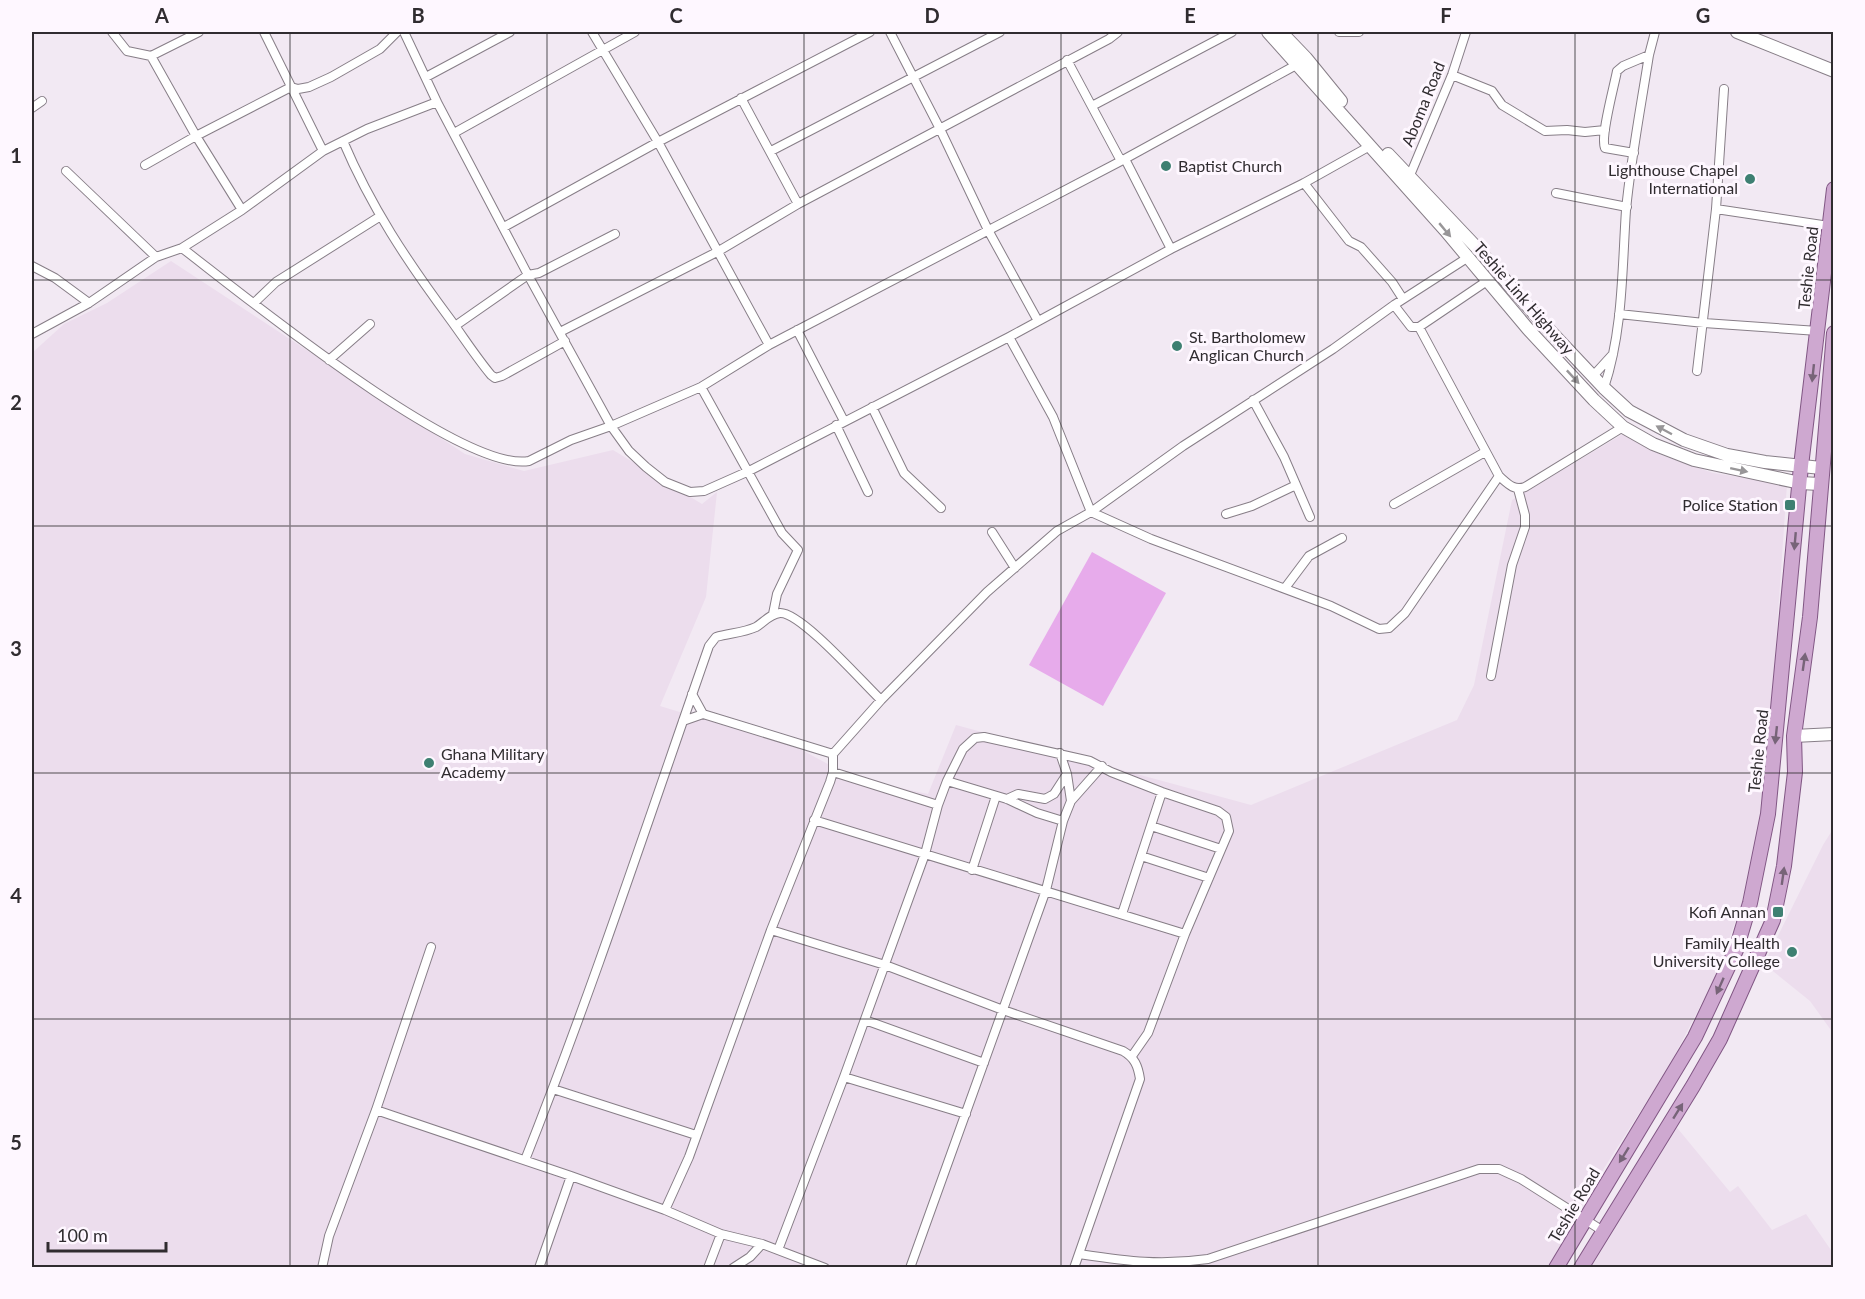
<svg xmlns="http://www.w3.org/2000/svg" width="1865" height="1299" font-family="Lato,sans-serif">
<rect width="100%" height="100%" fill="#f2e9f3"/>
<path fill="#ecdded" d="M171,261L465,454L524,471L613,450L702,504L717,492L706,597L660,706L798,748L854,778L928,794L956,725L1251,805L1457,720L1474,685L1512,500L1623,434L1661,455L1713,473L1787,484L1766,787L1755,854L1741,905L1717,974L1668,1068L1592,1187L1550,1267H32V353L64,324L107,303Z
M1833,829V1033L1810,1001L1764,964L1823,845Z
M1674,1124L1730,1192L1738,1186L1772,1230L1806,1214L1833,1253V1267L1588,1268Z"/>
<path fill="#e7abeb" d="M1092,552L1166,593L1103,706L1029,665Z"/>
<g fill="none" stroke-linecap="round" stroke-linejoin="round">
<g stroke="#877e87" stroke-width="10">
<path id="street" d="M112,32L127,51L151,56L199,32
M264,32L323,151
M592,32L658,142L769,345
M890,32L940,129L988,230L1038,321
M1339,32H1359
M151,56L196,136L242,210
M1067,60L1121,161
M1452,75L1492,91L1502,105L1545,131L1567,130L1585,132L1605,130
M426,77L510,32
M741,98L798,204
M437,102L528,275L611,426L629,451L646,467L665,482L690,492L704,491L749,471L1009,337L1171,249L1304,183L1370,146
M1092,106L1232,32
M32,108L42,101
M454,133L635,32
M343,141C371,207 407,261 450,319C464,338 476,357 491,375L495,378L502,376L565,341
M771,151L1000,32
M1634,153L1605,148C1600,137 1614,87 1617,71L1623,66L1649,55
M1125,159L1171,249
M145,165L196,136L291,87L298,89L309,87L331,77L380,49L397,32
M66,171L156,257
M1408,180L1452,75L1466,32
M1304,183L1349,241L1361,247L1392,282L1403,299
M1556,193L1627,207
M1716,209L1829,226
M504,227L658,142L870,32
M182,248C242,294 461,473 529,461L571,440L611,426L701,387L769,345L1121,161L1298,64
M32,266L55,278L89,303
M254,303L276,282L379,217
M1394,305L1411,327H1419L1487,281
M1619,314L1704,323L1818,331
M455,326L528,275L539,273L615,234
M1419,327L1499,476C1508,484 1514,491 1525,487L1623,427
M797,330L844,421
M560,332L717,252L798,204L1109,39L1118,32
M32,334L89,303L156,257L182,248L242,210L323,151L367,129L437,102L404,32
M1009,337L1053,417L1091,512L1151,539L1331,606L1379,629L1389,628L1405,613L1499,476
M329,360L370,324
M1697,371L1716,209L1724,89
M1593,376L1613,354
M701,387L782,533L798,550L777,594L773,614
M1604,388C1623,331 1622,270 1626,210C1631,158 1641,106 1649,55L1655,32
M1253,400L1284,457L1310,517
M872,407L904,473L941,508
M836,425L868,492
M1394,504L1485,452
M1226,514L1252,506L1294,486
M992,532L1015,568
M1285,588L1309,556L1342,538
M1491,676L1512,565L1525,527V515L1518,489
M692,694L703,714
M683,721L703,714L833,754
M833,772L938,805
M947,781L1007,799L1037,813L1063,821
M1007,799L1018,794L1045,799L1054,794L1067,774
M1071,801L1102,766
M814,820L1185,934
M1151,826L1221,849
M1141,856L1209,878
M972,870L996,796
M1122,914L1162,792
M771,930L885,965L1003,1010L1123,1051C1135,1058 1138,1066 1140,1079L1074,1268
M865,1020L984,1063
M844,1077L966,1114
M553,1089L696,1135
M376,1110L571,1176L665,1210L721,1234L762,1244L825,1268
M525,1160C592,991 649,818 709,646L716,637C729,633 743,633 756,627C764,622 770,614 780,613C801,612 863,683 881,700
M665,1210L689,1157L771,930L830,782L833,772V754L881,700L987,592L1057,531L1091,512L1183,446L1333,349L1394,305L1467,258
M778,1250L844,1077L925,854L938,805L947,781L963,749L975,738L984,737L1090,761L1111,772L1162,792L1218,811L1226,817L1229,831L1185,934L1148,1033L1132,1056
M1079,1254C1127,1261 1159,1266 1208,1259L1479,1169H1499L1521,1179L1603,1231
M322,1268L329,1236L376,1110L431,947
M539,1268L571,1176
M708,1268L721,1234
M733,1268L750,1257L762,1244
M910,1268L1046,890L1063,821L1071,801L1067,774L1060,753"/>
</g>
<g stroke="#877e87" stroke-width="14">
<path id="secondary" d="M1268,32L1445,230L1528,329L1594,400L1623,427L1653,444L1694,460L1800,483L1820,484
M1281,32L1306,58L1341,101
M1737,32L1834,71
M1388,154L1478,249L1539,319L1604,388L1629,411L1684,440L1727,455L1765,462L1821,468
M1794,736L1834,734"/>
</g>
<g stroke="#815784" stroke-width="16">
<path id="primary" d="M1556,1268L1695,1037L1736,950L1750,903L1768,814L1801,466L1834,189
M1581,1268L1693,1086L1720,1039L1773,920L1784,866L1795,772L1794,736L1810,617L1834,333"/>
</g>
<use href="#street" stroke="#fff" stroke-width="8"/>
<use href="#secondary" stroke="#fff" stroke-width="12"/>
<use href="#primary" stroke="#cea8d0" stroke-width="14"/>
</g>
<defs><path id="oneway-solid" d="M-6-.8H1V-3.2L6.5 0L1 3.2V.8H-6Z" transform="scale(1.5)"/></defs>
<g fill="#989698">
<use href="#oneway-solid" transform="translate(1445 230) rotate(50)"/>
<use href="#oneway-solid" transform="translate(1573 377) rotate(47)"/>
<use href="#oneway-solid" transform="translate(1664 430) rotate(-152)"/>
<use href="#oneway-solid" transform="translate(1739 470) rotate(12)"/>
</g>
<g fill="#776478">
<use href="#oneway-solid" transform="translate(1813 373) rotate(96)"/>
<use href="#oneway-solid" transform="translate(1795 541) rotate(95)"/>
<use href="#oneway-solid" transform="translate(1804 662) rotate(-82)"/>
<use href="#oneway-solid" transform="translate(1776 735) rotate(96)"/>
<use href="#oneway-solid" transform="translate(1783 876) rotate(-82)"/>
<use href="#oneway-solid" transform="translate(1720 986) rotate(114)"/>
<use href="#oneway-solid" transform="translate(1678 1111) rotate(-58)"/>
<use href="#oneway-solid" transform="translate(1624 1155) rotate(122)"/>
</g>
<path fill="none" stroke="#302c30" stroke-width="1.5" stroke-opacity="0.55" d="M290,32V1268M547,32V1268M804,32V1268M1061,32V1268M1318,32V1268M1575,32V1268M32,280H1834M32,526H1834M32,773H1834M32,1019H1834"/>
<g fill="#3e8072" stroke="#fef7ff" stroke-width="2">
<circle cx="1166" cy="166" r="6"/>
<circle cx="1750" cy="179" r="6"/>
<circle cx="1177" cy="346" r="6"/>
<rect x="1784" y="499" width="12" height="12" rx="3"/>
<circle cx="429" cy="763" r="6"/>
<rect x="1772" y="906" width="12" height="12" rx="3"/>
<circle cx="1792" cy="952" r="6"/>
</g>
<g text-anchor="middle" stroke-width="6" stroke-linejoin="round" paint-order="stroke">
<g font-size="16" fill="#302c30" stroke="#fef7ff">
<text transform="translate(1423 104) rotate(-68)" y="6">Aboma Road</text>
<text transform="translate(1808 268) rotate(-84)" y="6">Teshie Road</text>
<text transform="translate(1524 298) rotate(49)" y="6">Teshie Link Highway</text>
<text transform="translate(1758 751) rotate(-84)" y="6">Teshie Road</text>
<text transform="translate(1574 1205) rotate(-59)" y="6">Teshie Road</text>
</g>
<g font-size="16" fill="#302c30" stroke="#fef7ff" text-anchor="end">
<text x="1178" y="172" text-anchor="start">Baptist Church</text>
<text x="1738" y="176">Lighthouse Chapel<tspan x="1738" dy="18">International</tspan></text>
<text x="1189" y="343" text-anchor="start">St. Bartholomew<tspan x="1189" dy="18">Anglican Church</tspan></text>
<text x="1778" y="511">Police Station</text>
<text x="441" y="760" text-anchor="start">Ghana Military<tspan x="441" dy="18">Academy</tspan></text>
<text x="1766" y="918">Kofi Annan</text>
<text x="1780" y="949">Family Health<tspan x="1780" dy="18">University College</tspan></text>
</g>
</g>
<rect width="1865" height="1299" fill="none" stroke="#fef7ff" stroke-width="66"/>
<path d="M48 1242v9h118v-9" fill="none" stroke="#302c30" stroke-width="3"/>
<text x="57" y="1242" font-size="18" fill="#302c30" stroke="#fef7ff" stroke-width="4.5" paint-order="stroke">100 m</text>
<rect x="33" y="33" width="1799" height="1233" fill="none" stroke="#302c30" stroke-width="2"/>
<g font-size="20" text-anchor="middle" font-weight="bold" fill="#302c30">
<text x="162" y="23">A</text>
<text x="418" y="23">B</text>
<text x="676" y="23">C</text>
<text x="932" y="23">D</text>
<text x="1190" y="23">E</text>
<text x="1446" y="23">F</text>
<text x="1703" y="23">G</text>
<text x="16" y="163">1</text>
<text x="16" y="410">2</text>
<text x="16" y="656">3</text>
<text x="16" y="903">4</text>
<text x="16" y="1150">5</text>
</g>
</svg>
